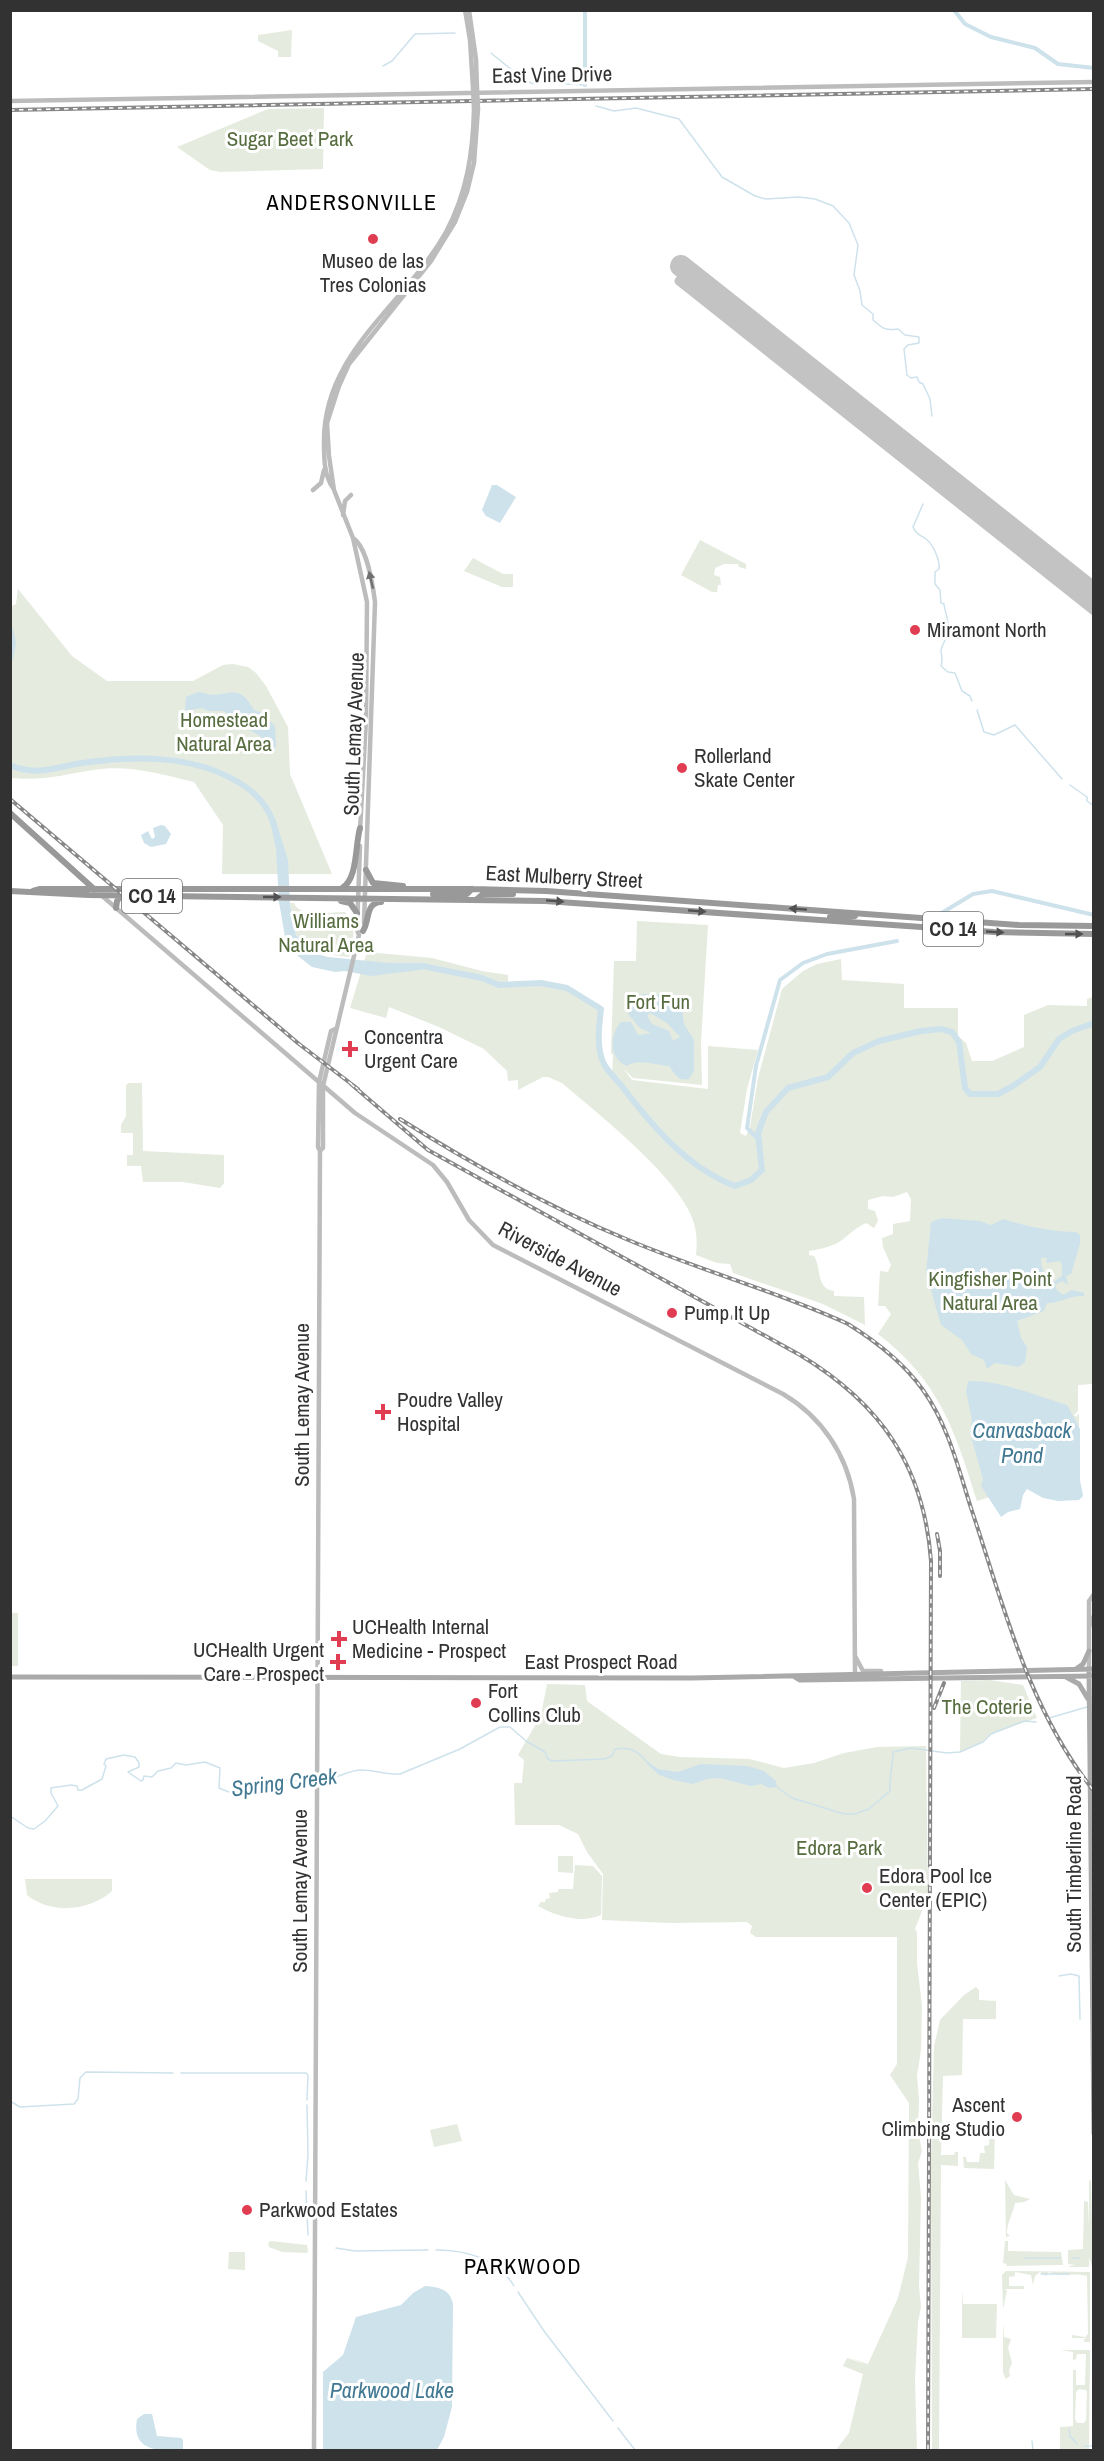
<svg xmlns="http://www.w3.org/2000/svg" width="1104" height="2461" font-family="'Archivo Narrow',sans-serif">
<rect width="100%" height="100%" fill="#fff"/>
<path fill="#e5ebde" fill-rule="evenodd" d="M292,30L291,57H278V51L258,41V35Z
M324,108L323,169L220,172L210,170L177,147L268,109Z
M700,540L746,564V569L739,567L738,564H724L715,568L714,575L720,577L721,585H718L717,592H712L681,575Z
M473,558L503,574H513V587H502L464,571Z
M18,589L72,656L107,681H193L223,665L233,664L248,667L256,673L266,686L288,727L290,774L332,874H222L223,825L194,782C161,774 128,764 93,770C62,775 43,781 11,778L10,607L16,604Z
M290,903H294C299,918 331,912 345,912C358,922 353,944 349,957L317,953L296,935Z
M637,921L708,925L701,1042L702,1085L633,1078L623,1068L632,1080L708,1089V1046L758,1050L747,1089L740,1133L746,1136L750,1127L758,1078L782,989L803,971L817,964L841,959L842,980L904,984V1008H958V1036L966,1043L972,1061H992L1024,1047V1015L1048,1005L1087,1006V999L1093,997V1379L1092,1384L1078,1385V1411L1074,1415L1076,1417L1079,1413V1492L1028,1485L977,1501C955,1430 939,1381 878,1334L891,1314L885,1306H878L880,1271L888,1272L891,1265L883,1247L882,1238L893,1234V1224L910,1221L911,1199L907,1192L893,1197L883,1196L868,1200V1209L875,1211L878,1221L874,1228L866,1223C855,1228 850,1234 842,1240C832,1247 820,1249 809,1251V1255L814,1256C822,1268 815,1288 834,1291V1296L864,1297L865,1325L823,1304L733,1273L730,1264L717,1263L696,1255C697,1246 697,1236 695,1227C686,1182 597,1113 562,1083L548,1077H543L518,1090V1080L508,1081L507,1071L484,1049L439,1027L389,1007L386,1018L350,1008L367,952L432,958L482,971L508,975V985C549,982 567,984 601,1009C598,1032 597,1054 612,1074L613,1055L611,1053L614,961H636Z
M129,1083H142L143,1151L224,1155V1183L220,1188L183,1182H143L141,1166H127V1155H133V1133H121V1125L126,1116V1085Z
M11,1613H18V1666H11Z
M990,1680L1023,1685L1037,1718L991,1734L983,1742L960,1752L961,1681Z
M547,1684L585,1685L587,1701L661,1754L680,1757L749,1759L784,1768L814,1763L844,1753L877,1747L926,1746L928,1896L915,1929L917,1932V1963L922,2006L921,2050L917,2076L919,2099L918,2132L922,2151L918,2163L921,2197L919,2286L921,2307L918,2322L915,2379L917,2450H836L849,2433L863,2374L843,2366L847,2358L870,2366L847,2357L868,2364L898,2298L908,2257L909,2103L890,2075L897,2064V1937H756L750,1933L752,1926L747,1922L670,1923L602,1920L603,1874L587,1852L578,1834L559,1825H515L514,1783H522L524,1760L518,1755L541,1715Z
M558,1856H573V1873L558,1872Z
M575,1865L593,1866L602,1876L601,1915C581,1924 556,1916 538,1906L541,1902H545L546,1899L550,1898L549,1893L558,1892V1889H573Z
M25,1879H112V1891C90,1911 51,1915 27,1895Z
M976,1987L979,1990V2000L996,2001V2019H963L962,2075L943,2076L941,2155H954L955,2152H958V2166L941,2165L939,2450H932L931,2160L934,2046L940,2020L964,1995Z
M457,2124L462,2141L434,2147L430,2130Z
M990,2129H995L994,2169L964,2168L963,2157H966L967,2162H979L980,2153H985L984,2146L989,2145Z
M1005,2180L1014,2195L1030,2199L1024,2202L1015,2203C1013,2214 1007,2222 1007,2233L1010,2236L1006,2237Z
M1091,2180L1093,2264L1092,2266L1089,2258V2267H1070L1069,2266L1076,2265L1068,2264V2250L1083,2249L1084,2201L1088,2202L1089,2228V2181Z
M271,2241L307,2245L308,2251L307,2253L282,2252L269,2247L268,2243Z
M1005,2241H1008V2251L1061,2252L1063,2265L1006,2266L1007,2264L1003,2263Z
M229,2252H245V2270L228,2269Z
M1006,2271L1090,2272V2342H1084V2339L1087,2338H1072V2335L1085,2337L1088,2334L1087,2276C1073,2272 1061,2278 1049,2272L1046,2276L1040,2272L1035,2276L1033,2285L1031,2275L1015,2272V2276L1009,2277V2286H1024V2289H1004L1007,2290L1003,2309L1002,2275Z
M962,2290L963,2304H997L996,2338H962Z
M1003,2321L1004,2337L1011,2339L1008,2348L1012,2363L1009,2370L1010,2376L1006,2379L1003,2373Z
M1060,2350H1090L1089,2450H1060V2427L1073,2426V2370H1076V2385H1085L1086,2354H1077L1076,2359L1073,2360V2352ZM1079,2389L1086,2390L1087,2392L1086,2420L1084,2423H1077L1075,2419L1076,2392Z"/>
<path fill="#cee2ec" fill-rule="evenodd" d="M492,485H497L516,497L500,523L486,516L482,510Z
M198,692C202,692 204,693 207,694C227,699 237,679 254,710L260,712L275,726L276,746L274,751L265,745L260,736L251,731L244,720L229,715L224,711H208L202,708L185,711L186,697Z
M275,818L288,860L290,904L296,935L307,945L317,954L328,957L390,963H426L435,968L371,976L345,971L335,972L312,967L298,956L285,937L279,902L276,849L270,820Z
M161,825L165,826L171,834L166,844L151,847L144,843L141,835L148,831L152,839L155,837L153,828Z
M643,994H671L681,1000L684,1024L694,1040V1071L689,1079C677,1082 674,1072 669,1066C656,1065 638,1058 627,1066C609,1059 609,1035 621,1022H631L638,1035L651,1033L640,1028L628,1014L631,1010L632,996ZM650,1013L667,1023L680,1037L673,1041L669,1031L652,1024L647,1016Z
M942,1218L980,1221L991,1225L1003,1219C1026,1226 1052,1232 1076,1232L1080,1235V1244L1071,1274L1066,1276L1068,1285L1062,1281L1055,1285L1057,1290L1063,1295L1072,1290L1084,1293V1296C1070,1295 1061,1303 1047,1303L1044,1311L1017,1321L1021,1338L1027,1347L1025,1362L1019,1367L995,1363L987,1369L984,1360L971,1354L962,1340L941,1325L926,1273L931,1222ZM1041,1258H1047L1046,1263L1060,1261L1062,1266V1276L1052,1283C1045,1279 1041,1267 1041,1258Z
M968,1381C1005,1381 1032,1395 1067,1405L1080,1429V1480L1083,1496L1079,1500L1058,1501L1043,1498L1027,1489L1023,1495L1020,1509L1008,1512L1001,1517L981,1486L983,1479L970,1433L972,1420L966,1391Z
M648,1762L658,1769L678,1772L701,1764L747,1766L764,1771L776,1781L777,1787L769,1788L761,1784L751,1786L720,1778L707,1779L693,1784L673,1780L659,1775L646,1763Z
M425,2286C439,2287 450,2289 453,2304L452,2407L444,2437L437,2450H323V2372L343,2355L356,2317L401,2305L413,2293Z
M144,2414H152L157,2436L181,2438L183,2440V2450C160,2451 131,2452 137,2419Z"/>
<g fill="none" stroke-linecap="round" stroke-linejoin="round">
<path stroke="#cee2ec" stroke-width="1.5" d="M491,53L524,80L534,84L544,77L567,84L585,85
M383,66L392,61L415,34L455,33
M596,106L614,111L636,108L679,119L722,177L755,196L766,199L799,197L815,199L833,206L849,223L858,245L854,275L860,291L862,305L873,314V320C882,328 885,331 898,329L905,335L919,337V343L908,345L904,349L907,375L911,378L917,377L919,382L923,384L930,399L932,416
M923,504L913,527C916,535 921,535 926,539C934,545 940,561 939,569L935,572V584L940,590L941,603L944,604C945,613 950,623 948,632C947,639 941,645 941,651C942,657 943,660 941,666L948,672L955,673L962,691L970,696L972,701
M977,710L984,732L994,735L1015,725L1062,779
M1070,785L1087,797V801L1094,806
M1049,1718L1094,1705
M320,1781C335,1780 347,1770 362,1770C375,1770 386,1775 400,1774L460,1749L500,1727H510L526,1741L545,1752L548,1759L552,1761L604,1759L612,1756L615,1749C629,1746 638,1751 647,1762
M777,1787L792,1798L844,1814H855L869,1809L890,1791C889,1777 893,1767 893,1752L911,1748L947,1753L960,1752L983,1742L991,1734L1024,1721L1036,1722
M10,1816L28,1828L34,1829L45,1821L58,1806L51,1793V1788L71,1785L77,1786L78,1790H82L102,1779L106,1766L104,1764L106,1759L124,1755L135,1757L139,1763V1767L128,1772L141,1781L143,1780L144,1776L152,1777L158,1771L171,1768L176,1763L186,1765L205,1762L220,1768L219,1788L229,1792L259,1787L271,1780L315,1781
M1059,1976L1071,1974L1079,1976L1080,2019
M181,2073H306L308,2075L307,2100
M10,2101L20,2107L74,2104L78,2099L80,2078L86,2072L173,2073
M943,2124L994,2125
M306,2181L308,2155L307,2105
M306,2191L308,2235
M336,2248L355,2251L428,2250
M436,2250C465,2250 498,2258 514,2286
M1025,2258H1060
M1072,2258H1080
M1041,2274H1048
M1049,2274H1069
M518,2292L544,2331L613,2421
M618,2428L635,2450
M1069,2429L1070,2436L1077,2444
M1032,2441L1033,2450
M1084,2446H1089
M1091,2446H1092"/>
<path stroke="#cee2ec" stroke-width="4" d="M954,10L965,24L991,37L1035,48L1058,64L1094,68
M585,85V10
M940,914L973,894L992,891L1094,915
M759,1140L747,1128L756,1066L780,980L803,963L827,954L897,941"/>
<path stroke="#cee2ec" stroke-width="6" d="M10,629L13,643L10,659
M10,765C36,777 56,767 82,763C134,756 191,754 238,782C255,792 269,806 274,826
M427,967L482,978L499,985L541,983L567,988L601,1009C599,1026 596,1048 604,1064C609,1073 618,1081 624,1089C654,1128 688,1168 735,1186L751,1180L762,1170L758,1133L766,1112L788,1088L828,1077L853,1053L879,1041L921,1031L941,1029L952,1032L959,1042L965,1088L970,1094H998L1013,1086L1040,1067L1059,1039L1072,1031L1094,1023"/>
<path stroke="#c3c3c3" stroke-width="9" d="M687,271L679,281L1094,611"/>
<path stroke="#c3c3c3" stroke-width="22" d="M681,266L1094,594"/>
<path stroke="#bcbcbc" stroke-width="4.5" d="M465,10L470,40L473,88
M469,10L476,59L477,88
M10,101L1094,82
M333,488C324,475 324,458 324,444C322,352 406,304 446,232C467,193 473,152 474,109
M313,490L321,483L324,470
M343,515L345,501L351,495
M353,538C367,547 373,586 375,602L364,923
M360,831L366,719L367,602L353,538L334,490L329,456L327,423L339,386L349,364L431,261L455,222L467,192L474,163L478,109
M101,895L355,1113L433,1165L447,1182L469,1220L493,1245L783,1394C822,1417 847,1455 854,1499L855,1676
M320,1151L318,1147L319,1082L331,1031L335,1029
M1089,1616L1092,1619L1094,1627
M855,1656L863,1671H881
M1089,1669V1601L1094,1594
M314,2450L320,1151L323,1148V1086L359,935L357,930L360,846"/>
<path stroke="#aaa" stroke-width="5" d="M1076,1669L1083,1664L1089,1651
M1089,1669L1094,2134
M10,1677L692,1678L1094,1669
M795,1677L800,1680L1094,1676
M1066,1677L1079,1684L1088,1699"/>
<path stroke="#999" stroke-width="6" d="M10,813L94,889
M366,870L373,883L403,886
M342,888C358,879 355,845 360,828
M10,891L89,895L545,901L994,932L1094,934
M33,891L40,889H472L546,891L1019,925L1094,926
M433,894H467L472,889
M477,899L483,894H513
M341,901L350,903L357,913
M116,908L117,901L121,896
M830,917L855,916
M363,931C370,920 365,903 381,902"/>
<g stroke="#878787" stroke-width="4">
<path id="rail" d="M10,110L1094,89
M10,799L299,1044L358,1089
M351,1084L428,1150L800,1355C881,1404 924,1466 931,1561L928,2450
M400,1119C472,1164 546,1206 626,1239C699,1270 776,1291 848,1324C877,1342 903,1362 923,1390C948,1425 958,1467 971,1508C1004,1606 1028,1709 1094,1791
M937,1534L940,1551V1576
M934,1708L944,1683"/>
</g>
<use href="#rail" stroke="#fff" stroke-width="1.5" stroke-dasharray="4.5" stroke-linecap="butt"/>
<path stroke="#bcbcbc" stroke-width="4.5" d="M473,88L474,109
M477,88L478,109"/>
</g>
<defs><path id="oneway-solid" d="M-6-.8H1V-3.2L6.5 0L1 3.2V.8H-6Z" transform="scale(1.5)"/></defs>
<use fill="#707070" href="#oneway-solid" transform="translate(371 580) rotate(-103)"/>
<g fill="#515151">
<use href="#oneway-solid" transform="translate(272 897)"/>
<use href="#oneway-solid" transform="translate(555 901) rotate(4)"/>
<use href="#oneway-solid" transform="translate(798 909) rotate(-176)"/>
<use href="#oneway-solid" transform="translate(697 911) rotate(4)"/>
<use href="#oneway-solid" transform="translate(995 932) rotate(3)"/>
<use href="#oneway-solid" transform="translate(1074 934)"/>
</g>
<g fill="#e03d52" stroke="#fff" stroke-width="2">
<circle cx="373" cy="239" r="6"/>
<circle cx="915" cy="630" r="6"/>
<circle cx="682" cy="768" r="6"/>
<path d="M347 1040h6v6h6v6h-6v6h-6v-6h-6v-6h6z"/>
<circle cx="672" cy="1313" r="6"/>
<path d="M380 1403h6v6h6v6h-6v6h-6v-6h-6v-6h6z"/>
<path d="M336 1630h6v6h6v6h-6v6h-6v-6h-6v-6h6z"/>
<path d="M335 1653h6v6h6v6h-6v6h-6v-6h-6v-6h6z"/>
<circle cx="476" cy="1703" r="6"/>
<circle cx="867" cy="1888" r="6"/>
<circle cx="1017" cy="2117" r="6"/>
<circle cx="247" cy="2210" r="6"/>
</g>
<g text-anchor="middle" stroke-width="6" stroke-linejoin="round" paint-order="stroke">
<g fill="#fff" stroke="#707070" stroke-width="1.5">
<rect x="122" y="879" width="60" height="34" rx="4.5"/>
<rect x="923" y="912" width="60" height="34" rx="4.5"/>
</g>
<g font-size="20" font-weight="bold" fill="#323232">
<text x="152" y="903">CO 14</text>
<text x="953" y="936">CO 14</text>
</g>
<g font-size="21" fill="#323232" stroke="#fff">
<text transform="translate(552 75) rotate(-1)" y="7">East Vine Drive</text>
<text transform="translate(354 734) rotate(-88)" y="7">South Lemay Avenue</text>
<text transform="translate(564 877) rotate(3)" y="7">East Mulberry Street</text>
<text transform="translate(560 1259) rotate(28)" y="7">Riverside Avenue</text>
<text transform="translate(302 1405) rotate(-90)" y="7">South Lemay Avenue</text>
<text x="601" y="1669">East Prospect Road</text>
<text transform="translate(1074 1864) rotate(-90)" y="7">South Timberline Road</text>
<text transform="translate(300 1891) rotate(-90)" y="7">South Lemay Avenue</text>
</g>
<g font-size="21" fill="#576d40" stroke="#fff">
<text x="290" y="146">Sugar Beet Park</text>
<text x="224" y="727">Homestead<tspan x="224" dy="24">Natural Area</tspan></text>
<text x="326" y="928">Williams<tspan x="326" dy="24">Natural Area</tspan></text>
<text x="658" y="1009">Fort Fun</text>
<text x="990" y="1286">Kingfisher Point<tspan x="990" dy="24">Natural Area</tspan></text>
<text x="987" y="1714">The Coterie</text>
<text x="839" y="1855">Edora Park</text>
</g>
<g font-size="21" fill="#323232" stroke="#fff" text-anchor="start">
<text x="373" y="268" text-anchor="middle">Museo de las<tspan x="373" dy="24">Tres Colonias</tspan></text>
<text x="927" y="637">Miramont North</text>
<text x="694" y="763">Rollerland<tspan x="694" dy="24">Skate Center</tspan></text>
<text x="364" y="1044">Concentra<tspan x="364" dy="24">Urgent Care</tspan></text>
<text x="684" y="1320">Pump It Up</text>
<text x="397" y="1407">Poudre Valley<tspan x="397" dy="24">Hospital</tspan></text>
<text x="352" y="1634">UCHealth Internal<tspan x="352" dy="24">Medicine - Prospect</tspan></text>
<text x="324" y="1657" text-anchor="end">UCHealth Urgent<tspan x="324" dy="24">Care - Prospect</tspan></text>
<text x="488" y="1698">Fort<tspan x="488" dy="24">Collins Club</tspan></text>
<text x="879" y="1883">Edora Pool Ice<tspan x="879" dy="24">Center (EPIC)</tspan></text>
<text x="1005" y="2112" text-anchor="end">Ascent<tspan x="1005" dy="24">Climbing Studio</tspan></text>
<text x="259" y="2217">Parkwood Estates</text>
</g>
<g font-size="22" letter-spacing="1.5" fill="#000" stroke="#fff">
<text x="352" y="210">ANDERSONVILLE</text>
<text x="523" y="2274">PARKWOOD</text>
</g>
<g font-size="22" font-style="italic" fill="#417892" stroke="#fff">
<text x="1022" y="1438">Canvasback<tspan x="1022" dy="25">Pond</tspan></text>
<text transform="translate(284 1782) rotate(-7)" y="8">Spring Creek</text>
<text x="392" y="2398">Parkwood Lake</text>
</g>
</g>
<rect width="1104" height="2461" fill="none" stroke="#323232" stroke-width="24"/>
</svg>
